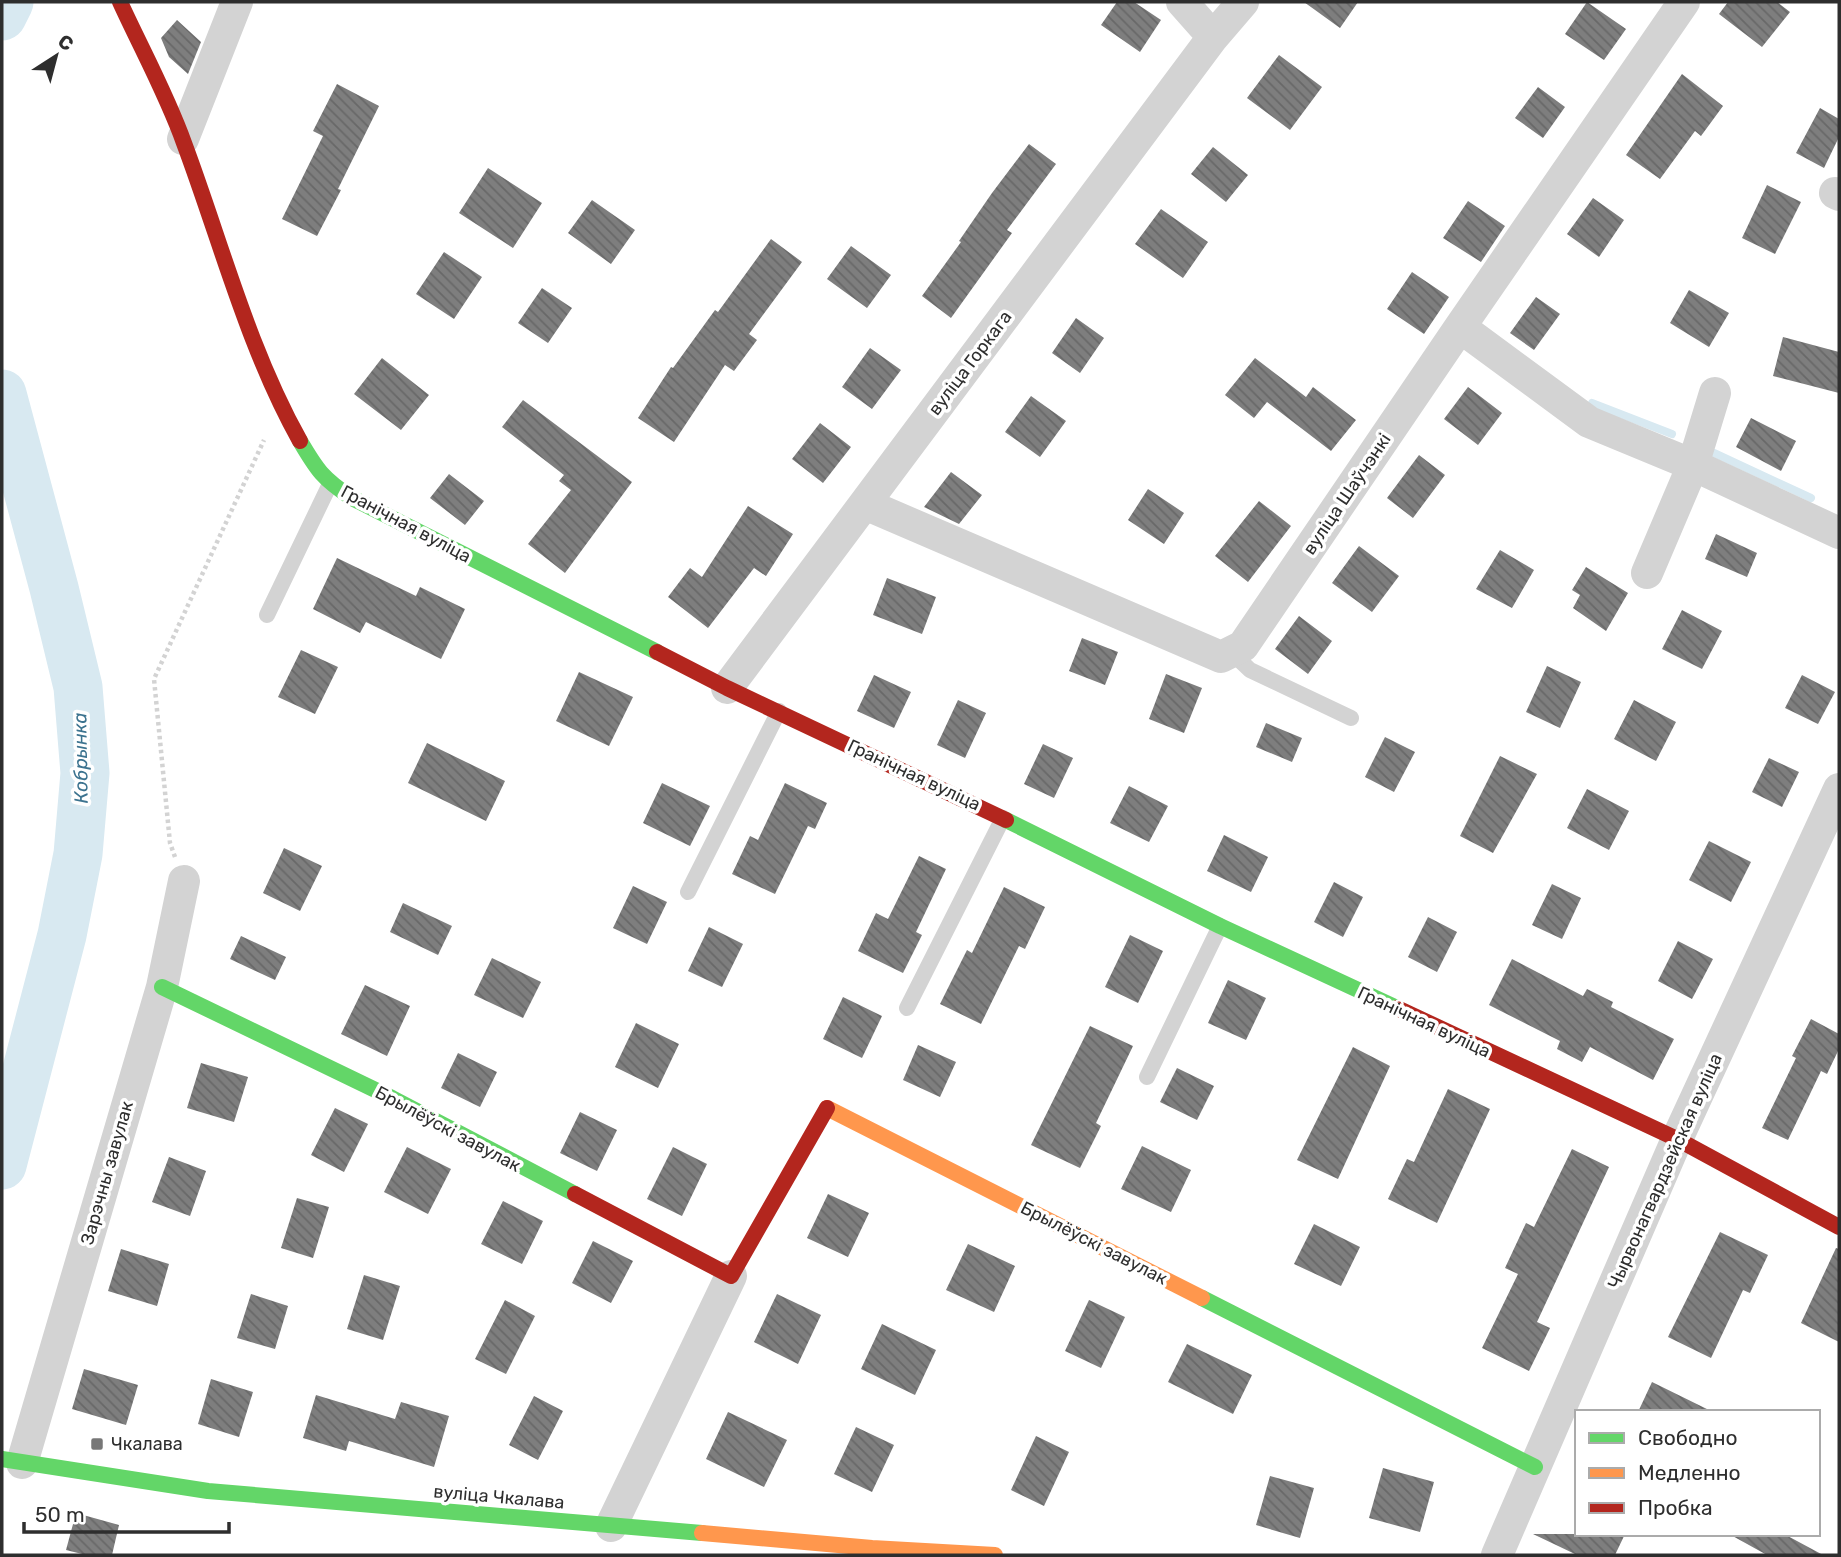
<svg xmlns="http://www.w3.org/2000/svg" width="1841" height="1557" font-family="Rubik,sans-serif">
<defs>
<pattern id="building-back-hatch" width="6" height="6" patternUnits="userSpaceOnUse" patternTransform="scale(1.75)"><rect width="6" height="6" fill="#7e7e7e"/><path d="M-1 5l2 2M0 0l6 6M5-1l2 2" fill="none" stroke="#686868"/></pattern>
</defs>
<rect width="100%" height="100%" fill="#fff"/>
<g fill="none" stroke-linecap="round" stroke-linejoin="round">
<path stroke="#d8e9f1" stroke-width="8" d="M1592,403L1672,434
M1714,453L1811,498"/>
<path stroke="#d8e9f1" stroke-width="49" d="M2,16L9,2
M2,394L54,588L78,687L85,773L78,854L62,935L2,1165"/>
</g>
<path fill="url(#building-back-hatch)" d="M1117,2H1134L1161,20L1140,52L1101,25Z
M1304,2H1358L1340,28Z
M1587,2L1626,29L1604,60L1565,34Z
M1728,2H1777L1790,12L1762,47L1719,14Z
M177,20L201,42L188,74L169,57L161,38Z
M1279,55L1322,87L1290,130L1247,98Z
M1682,74L1723,106L1701,136L1695,131L1660,179L1626,155Z
M337,84L379,106L338,189L341,190L317,236L282,219L323,136L313,131Z
M1538,87L1565,107L1543,138L1515,118Z
M1820,108L1839,119V137L1824,168L1796,153Z
M1029,144L1056,164L1007,230L1012,233L951,318L922,296L961,242L959,241L992,193Z
M1213,147L1248,175L1226,202L1191,174Z
M488,168L542,203L513,248L459,213Z
M1767,185L1801,202L1775,254L1742,238Z
M1593,198L1624,220L1599,257L1567,234Z
M592,200L635,230L611,264L568,233Z
M1468,201L1505,226L1481,262L1443,238Z
M1161,209L1208,242L1183,278L1135,244Z
M771,239L802,262L749,334L757,340L734,371L725,365L674,442L638,418L671,367L673,368L715,310L718,312Z
M851,246L891,275L867,308L827,279Z
M444,252L482,277L454,319L416,294Z
M1412,272L1449,297L1424,334L1387,309Z
M542,288L572,308L548,343L518,323Z
M1689,290L1729,313L1709,347L1670,323Z
M1536,297L1560,314L1534,350L1510,333Z
M1076,318L1104,338L1080,373L1052,353Z
M1783,337L1839,352V393L1773,376Z
M870,348L901,370L872,409L842,387Z
M382,358L429,395L401,430L354,394Z
M1255,358L1306,397L1313,387L1356,420L1331,451L1267,402L1254,418L1225,395Z
M1468,387L1502,413L1478,445L1444,419Z
M1031,396L1066,421L1040,457L1005,432Z
M523,400L632,482L565,573L528,544L571,490L559,481L564,475L502,427Z
M1751,418L1796,441L1781,471L1736,447Z
M820,423L851,447L823,483L792,459Z
M1419,455L1445,475L1413,518L1387,498Z
M951,472L982,495L959,524L924,507Z
M449,474L484,501L465,525L430,498Z
M1148,489L1184,513L1164,544L1128,520Z
M1259,501L1291,526L1248,582L1215,556Z
M748,506L793,534L766,576L754,568L708,628L668,597L690,568L702,577Z
M1716,534L1757,553L1747,577L1705,559Z
M1359,546L1399,576L1372,612L1332,583Z
M1500,550L1534,570L1512,608L1476,589Z
M337,558L416,596L420,587L465,609L441,659L366,622L360,633L313,609Z
M1586,567L1628,593L1606,631L1573,608L1580,595L1572,590Z
M887,578L936,597L922,634L873,615Z
M1682,610L1722,631L1702,669L1662,649Z
M1299,616L1332,641L1308,674L1275,649Z
M1082,638L1118,652L1105,685L1069,671Z
M301,650L338,667L315,714L278,697Z
M1547,666L1581,682L1560,728L1526,712Z
M579,672L633,697L609,746L556,721Z
M1166,674L1202,688L1184,733L1149,719Z
M874,675L911,692L894,728L857,711Z
M1802,675L1835,692L1818,724L1785,708Z
M958,700L986,713L965,758L937,745Z
M1634,700L1676,722L1656,761L1614,739Z
M1266,723L1302,738L1292,762L1256,747Z
M1385,737L1415,752L1394,792L1365,777Z
M427,743L505,781L486,821L408,783Z
M1043,744L1073,758L1054,798L1024,784Z
M1500,756L1537,774L1493,853L1460,836Z
M1769,758L1799,772L1782,807L1752,792Z
M662,783L710,806L690,846L643,823Z
M785,783L827,803L815,829L808,826L775,894L732,874L750,836L758,840Z
M1129,786L1168,806L1149,842L1110,823Z
M1587,789L1629,811L1609,850L1567,828Z
M1224,835L1268,857L1251,892L1207,871Z
M1709,841L1751,862L1731,902L1689,880Z
M284,848L322,866L300,911L263,893Z
M919,856L946,869L916,932L922,935L903,973L858,951L876,913L888,919Z
M1334,882L1363,897L1343,937L1314,922Z
M1552,884L1581,898L1562,939L1532,925Z
M633,886L667,902L647,944L613,928Z
M1004,887L1045,907L1025,949L1019,946L981,1024L940,1004L967,950L972,953Z
M403,903L452,926L438,955L390,932Z
M1428,917L1457,932L1437,972L1408,957Z
M709,927L743,944L722,987L688,971Z
M1130,935L1163,951L1138,1003L1105,987Z
M241,936L286,957L275,980L230,959Z
M1678,941L1713,959L1692,999L1658,981Z
M492,958L541,982L523,1018L474,995Z
M1512,959L1583,996L1587,989L1613,1002L1611,1007L1674,1039L1653,1080L1590,1047L1582,1062L1557,1049L1560,1041L1489,1005Z
M1228,980L1266,998L1246,1040L1208,1023Z
M365,985L410,1006L387,1056L341,1034Z
M843,997L882,1016L862,1058L823,1039Z
M1811,1019L1839,1034V1049L1827,1074L1821,1071L1788,1140L1762,1128L1796,1058L1792,1056Z
M636,1023L679,1044L658,1088L615,1067Z
M1090,1026L1133,1046L1096,1123L1101,1126L1080,1168L1031,1145Z
M918,1045L956,1062L940,1097L903,1080Z
M1353,1047L1390,1066L1338,1179L1297,1160Z
M458,1053L497,1072L480,1107L441,1088Z
M201,1063L248,1077L234,1122L187,1108Z
M1177,1068L1214,1086L1197,1120L1160,1102Z
M1448,1089L1490,1109L1437,1223L1388,1199L1407,1159L1414,1162Z
M335,1108L368,1124L344,1172L311,1155Z
M580,1112L617,1130L597,1171L560,1153Z
M1142,1146L1191,1170L1171,1212L1121,1189Z
M407,1147L451,1169L428,1214L384,1192Z
M673,1147L707,1164L682,1216L647,1199Z
M1572,1149L1609,1167L1537,1322L1550,1328L1529,1371L1482,1348L1518,1274L1505,1268L1526,1223L1534,1227Z
M169,1157L206,1171L190,1216L152,1202Z
M828,1194L869,1213L848,1257L807,1238Z
M297,1198L329,1207L313,1258L281,1248Z
M503,1201L543,1221L522,1264L481,1244Z
M1314,1224L1360,1247L1341,1286L1294,1264Z
M1720,1232L1768,1255L1750,1293L1743,1290L1711,1358L1668,1337Z
M593,1241L633,1261L611,1303L572,1283Z
M968,1244L1015,1266L994,1312L946,1290Z
M1836,1248L1839,1249V1342L1801,1323Z
M121,1249L169,1264L157,1306L108,1291Z
M364,1275L400,1286L383,1340L347,1329Z
M251,1294L288,1306L275,1349L237,1338Z
M777,1294L821,1315L798,1364L754,1342Z
M505,1300L535,1316L506,1374L475,1359Z
M1089,1300L1125,1317L1101,1368L1065,1351Z
M882,1324L936,1350L915,1395L861,1369Z
M1187,1344L1252,1375L1233,1414L1168,1382Z
M84,1369L138,1385L126,1425L72,1409Z
M211,1379L253,1392L239,1437L198,1424Z
M1652,1382L1713,1412H1638Z
M316,1395L395,1419L401,1402L449,1416L434,1467L349,1441L346,1451L303,1438Z
M534,1396L563,1411L538,1460L509,1445Z
M728,1412L787,1440L764,1487L706,1459Z
M856,1427L894,1445L872,1492L834,1474Z
M1036,1436L1069,1452L1044,1506L1011,1490Z
M1383,1468L1434,1482L1420,1532L1369,1518Z
M1270,1476L1314,1488L1300,1538L1256,1525Z
M76,1513L119,1525L112,1555H86L66,1550Z
M1533,1534H1625L1615,1555H1577Z
M1729,1534H1784L1823,1555H1767Z"/>
<g fill="none" stroke-linecap="round" stroke-linejoin="round">
<path stroke="#d3d3d3" stroke-width="4.5" stroke-dasharray="3.5 3.5" stroke-linecap="butt" d="M175,857L170,843L154,679L264,440"/>
<path stroke="#d3d3d3" stroke-width="16" d="M267,615L330,484
M1231,652L1250,670L1351,718
M688,892L779,711
M907,1008L1003,818
M1147,1077L1220,926"/>
<path stroke="#d3d3d3" stroke-width="32" d="M1182,2L1213,37
M183,139L237,2
M1835,193L1839,195
M1460,327L1589,422L1693,465L1839,533
M865,504L1221,657L1243,646L1460,327L1684,2
M1647,573L1693,465L1715,393
M727,688L1213,37L1243,2
M22,1463L162,987L184,881
M611,1526L731,1276
M1497,1555L1677,1139L1839,789"/>
<path stroke="#63d668" stroke-width="16" d="M300,441C317,470 323,479 352,498L657,652
M1006,820L1220,926L1397,1008
M162,987L392,1098L575,1194
M1202,1298L1535,1467
M2,1459L208,1491L702,1533"/>
<path stroke="#ff974d" stroke-width="16" d="M827,1108L1202,1298
M702,1533L872,1548L995,1555"/>
<path stroke="#b3261e" stroke-width="16" d="M120,2C141,48 167,95 184,143C221,242 248,348 300,441
M657,652L727,688L1006,820
M1397,1008L1677,1139L1839,1227
M575,1194L731,1276L827,1108"/>
</g>
<rect fill="#777" stroke="#fff" stroke-width="2.5" x="90" y="1437" width="14" height="14" rx="3.5"/>
<g text-anchor="middle" stroke-width="7" stroke-linejoin="round" paint-order="stroke">
<g font-size="18" fill="#2e2e2e" stroke="#fff">
<text transform="translate(970 363) rotate(-53)" y="6">вуліца Горкага</text>
<text transform="translate(1347 494) rotate(-56)" y="6">вуліца Шаўчэнкі</text>
<text transform="translate(406 524) rotate(28)" y="6">Гранічная вуліца</text>
<text transform="translate(914 775) rotate(25)" y="6">Гранічная вуліца</text>
<text transform="translate(1424 1022) rotate(25)" y="6">Гранічная вуліца</text>
<text transform="translate(448 1129) rotate(28)" y="6">Брылёўскі завулак</text>
<text transform="translate(1665 1171) rotate(-66)" y="6">Чырвонагвардзейская вуліца</text>
<text transform="translate(107 1173) rotate(-74)" y="6">Зарэчны завулак</text>
<text transform="translate(1094 1243) rotate(27)" y="6">Брылёўскі завулак</text>
<text transform="translate(499 1497) rotate(5)" y="6">вуліца Чкалава</text>
</g>
<g font-size="18" fill="#2e2e2e" stroke="#fff" text-anchor="start">
<text x="111" y="1450">Чкалава</text>
</g>
<g font-size="19" font-style="italic" fill="#3c738f" stroke="#fff">
<text transform="translate(80 758) rotate(-91)" y="7">Кобрынка</text>
</g>
</g>
<rect width="1841" height="1557" fill="none" stroke="#2e2e2e" stroke-width="7"/>
<rect x="1575" y="1410" width="245" height="126" fill="#ffffff" stroke="#ababab" stroke-width="2"/>
<rect x="1589" y="1433" width="35" height="10" fill="#63d668" stroke="#ababab" stroke-width="2"/>
<text x="1638" y="1445" font-size="21" fill="#2e2e2e">Свободно</text>
<rect x="1589" y="1468" width="35" height="10" fill="#ff974d" stroke="#ababab" stroke-width="2"/>
<text x="1638" y="1480" font-size="21" fill="#2e2e2e">Медленно</text>
<rect x="1589" y="1503" width="35" height="10" fill="#b3261e" stroke="#ababab" stroke-width="2"/>
<text x="1638" y="1515" font-size="21" fill="#2e2e2e">Пробка</text>
<g transform="translate(56 56) rotate(36)" stroke="#ffffff" stroke-width="5" paint-order="stroke">
<path d="M0-5L12 26L0 18L-12 26Z" fill="#2e2e2e"/>
<text y="-10" font-size="19" font-weight="bold" text-anchor="middle" fill="#2e2e2e">С</text>
</g>
<path d="M24 1522v10h205v-10" fill="none" stroke="#2e2e2e" stroke-width="3.5"/>
<text x="35" y="1522" font-size="21" fill="#2e2e2e" stroke="#ffffff" stroke-width="5" paint-order="stroke">50 m</text>
</svg>
